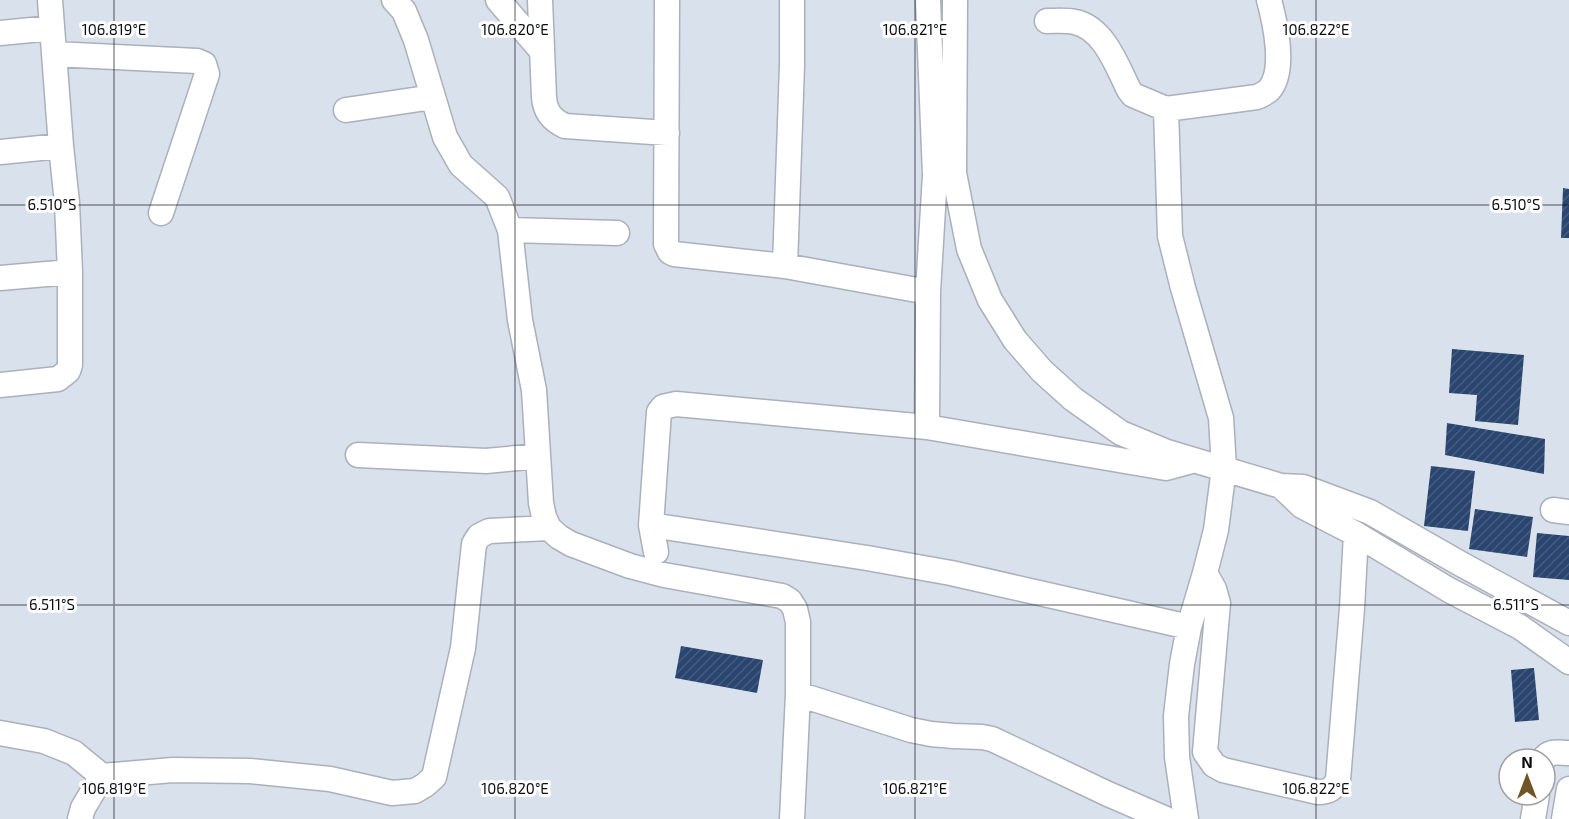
<svg xmlns="http://www.w3.org/2000/svg" width="1569" height="819" font-family="'Exo 2',sans-serif">
<defs>
<pattern id="building-hatch" width="6" height="6" patternUnits="userSpaceOnUse" patternTransform="scale(1.5)"><rect width="6" height="6" fill="#294570"/><path d="M-1 1l2-2M0 6l6-6M5 7l2-2" fill="none" stroke="#455c7e"/></pattern>
</defs>
<rect width="100%" height="100%" fill="#d9e1ec"/>
<path fill="url(#building-hatch)" d="M1563,188L1569,189V238H1561Z
M1452,349L1524,355L1518,425L1475,421L1477,395L1449,393Z
M1447,423L1545,439L1544,474L1445,455Z
M1431,466L1475,471L1468,531L1424,526Z
M1475,509L1533,517L1527,557L1469,549Z
M1537,533L1569,536V580L1533,577Z
M681,646L763,660L757,693L675,678Z
M1534,668L1539,720L1515,722L1511,670Z"/>
<g fill="none" stroke-linecap="round" stroke-linejoin="round">
<g stroke="#aab1bc" stroke-width="27">
<path id="minor" d="M394,0L404,11L416,40L445,137L461,165L497,197L510,230L520,320L534,390L541,503L544,517L549,528L559,537L571,544L630,566L664,575L782,596L790,601L795,609L798,622V694L792,819
M498,0L541,50
M540,0L544,97C545,112 552,120 565,126L667,133
M667,0L666,244L670,252L674,254L785,266L928,292
M955,0L954,173L969,249L990,300L1015,340L1042,371L1073,399L1121,433L1167,452L1281,486L1303,487L1370,512L1461,564L1569,623
M1047,21C1056,21 1066,20 1075,22C1104,28 1117,66 1129,90L1133,95L1166,109L1257,97C1261,95 1266,93 1269,90C1286,71 1275,22 1269,0
M0,33L52,28
M54,54L197,61L204,64L207,74L161,213
M1166,109L1170,236L1183,288L1221,418L1224,468L1216,530L1205,573L1189,627L1182,664L1176,716L1177,757L1186,819
M346,110L433,97
M0,152L61,146
M510,230L617,233
M785,266L792,65V0
M0,278L70,272
M0,385L58,379L68,371L70,365V272L67,203L61,146L50,0
M927,427L928,292L935,175L928,0
M358,455L486,461L538,456
M1281,486L1302,506L1356,534L1449,590L1520,627L1569,662
M1553,510L1569,512
M651,525L867,558L951,573L1189,627
M656,552L651,525L659,412L663,407L676,404L927,427L1166,468L1192,461
M1205,573L1214,589L1218,603L1205,752L1214,765L1223,770L1318,792C1329,792 1333,789 1338,780L1352,608L1356,534
M798,694L911,730L931,734L954,736L982,737L992,739L1108,794L1166,819
M0,733L44,741L74,753L102,776L173,770L250,771L330,779L392,793L415,791L425,785L434,777L463,648L474,544L479,536L489,531L549,528
M1544,759C1549,750 1559,753 1569,753
M80,819L83,808L102,776
M1533,819L1537,795
M1564,819L1569,789"/>
</g>
<use href="#minor" stroke="#fff" stroke-width="24"/>
</g>
<path fill="none" stroke="#0c0e12" stroke-width="1.5" stroke-opacity="0.45" d="M114,0V819M515,0V819M915,0V819M1316,0V819M0,205H1569M0,605H1569"/>
<g font-size="15" text-anchor="middle" fill="#0c0e12" stroke="#fff" stroke-width="6" stroke-linejoin="round" paint-order="stroke">
<text x="114" y="35">106.819°E</text>
<text x="515" y="35">106.820°E</text>
<text x="915" y="35">106.821°E</text>
<text x="1316" y="35">106.822°E</text>
<text x="52" y="210">6.510°S</text>
<text x="1516" y="210">6.510°S</text>
<text x="52" y="610">6.511°S</text>
<text x="1516" y="610">6.511°S</text>
<text x="114" y="794">106.819°E</text>
<text x="515" y="794">106.820°E</text>
<text x="915" y="794">106.821°E</text>
<text x="1316" y="794">106.822°E</text>
</g>
<g transform="translate(1527 777)"><circle r="28" fill="#ffffff" stroke="#9e9fa0" stroke-width="1.5"/>
<path d="M0-4.5L10 22L0 15L-10 22Z" fill="#6f5527"/>
<text y="-9" font-size="16" font-weight="bold" text-anchor="middle" fill="#0c0e12">N</text>
</g>
</svg>
